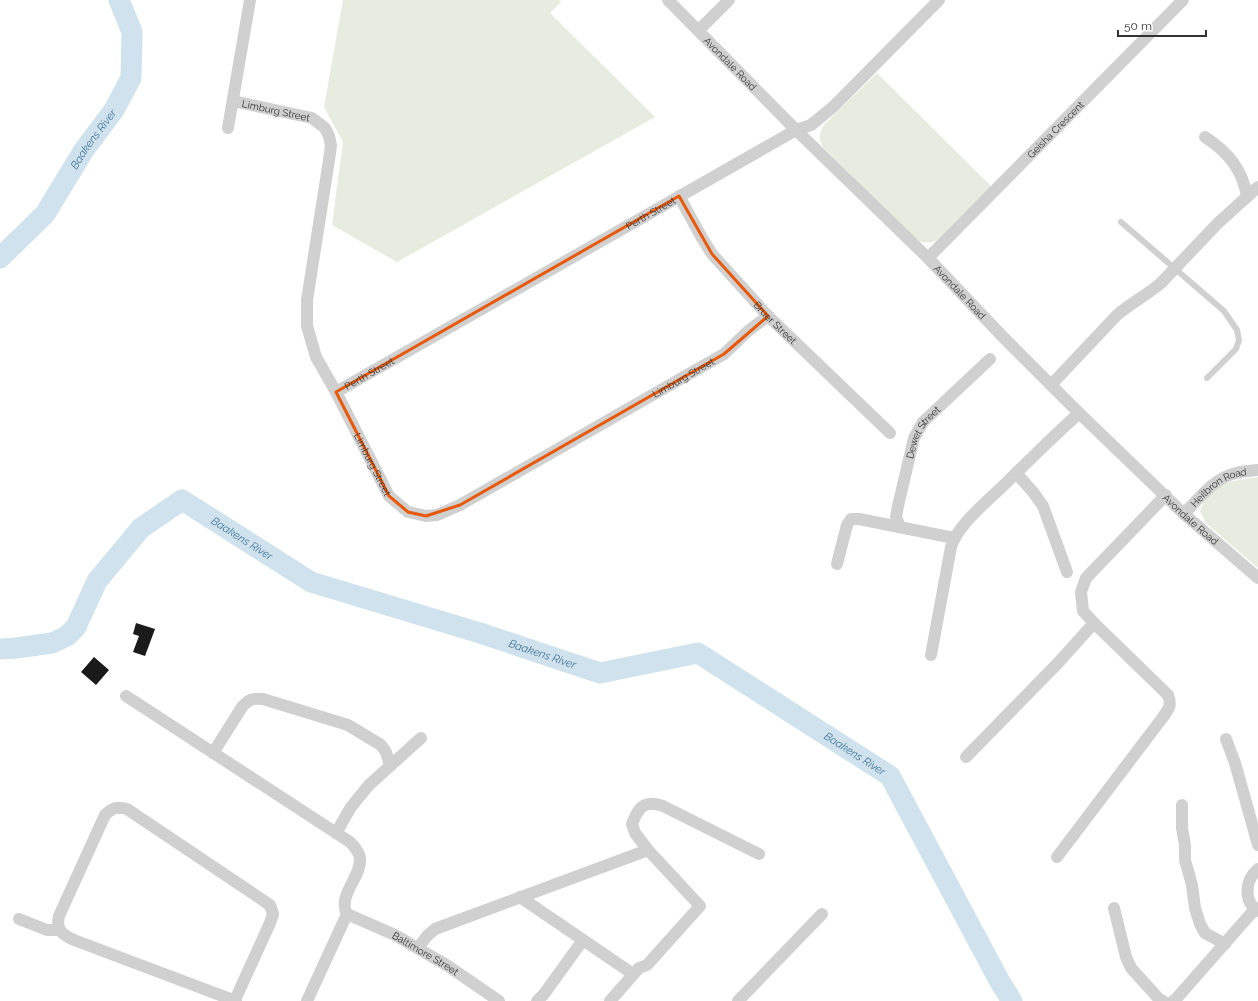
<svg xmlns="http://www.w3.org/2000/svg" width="1258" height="1001" font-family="Raleway,sans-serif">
<rect width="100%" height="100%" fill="#fff"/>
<path fill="#e6ecdf" d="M343,0H560L561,2L550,13L655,117L397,262L332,225L343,142L324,107Z
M877,73L991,186L937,240C929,244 922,243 915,239L823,147C818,139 819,133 824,125Z
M1258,477V568L1206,523L1200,511C1202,506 1204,500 1207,496C1217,482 1243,479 1258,477Z"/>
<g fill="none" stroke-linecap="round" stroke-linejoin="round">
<g stroke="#cfe2ee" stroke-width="21">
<path id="s1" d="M0,258L45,214L84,150L114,110L131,78L132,32L119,0"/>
<path id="s2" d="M0,649L16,648L52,643L67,636L76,627L97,581L141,528L182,500L311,582L480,633L600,673L698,653L890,776L1000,982L1012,1001"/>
</g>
</g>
<path fill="#1a1a1a" d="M136,623L155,629L145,656L133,652L139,636L133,634Z
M94,657L109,670L96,685L81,672Z"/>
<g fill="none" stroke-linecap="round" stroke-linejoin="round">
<path stroke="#d0d0d0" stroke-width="6" d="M1121,222L1224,311L1237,330L1239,340L1236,349L1207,378"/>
<g stroke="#d0d0d0" stroke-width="12">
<path id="s3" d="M668,0L796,130L928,258L1002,336L1079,413L1184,514L1258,578"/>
<path d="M699,30L729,0"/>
<path id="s4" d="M233,101L312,118L325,128L329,136L331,146L329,160L307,300V326L316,357L336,392L389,496L408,512L426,516L437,515L460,505L724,354L748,331L768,316"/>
<path d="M228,128L250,0"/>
<path d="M1205,137C1228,152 1243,170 1247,197"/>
<path id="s5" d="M679,196L702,238L712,254L768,316L890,433"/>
<path id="s6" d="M928,258L1183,0"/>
<path d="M1051,385L1117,315C1131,303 1147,295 1161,283L1218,223L1258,187"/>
<path id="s7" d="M336,392L796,130L811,125L833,107L939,0"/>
<path d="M1016,473L1033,492L1043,506L1067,572"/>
<path id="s8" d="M1184,514C1199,498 1214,478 1236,473C1243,471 1251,471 1258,470"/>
<path id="s9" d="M900,527L896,517L898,506L914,438L923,422L990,359"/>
<path d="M837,564L847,525L851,519H859L954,538"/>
<path d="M931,655L951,547C958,524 989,500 1006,483C1030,459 1054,436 1079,413"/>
<path d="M126,696L350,842C354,846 359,851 360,858C362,877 337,895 347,914"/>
<path d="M1226,739L1235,763L1258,845"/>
<path d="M213,753L242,707C249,699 253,698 263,699L348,725L381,745L386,752L390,766"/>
<path d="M966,757L1058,663L1094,623"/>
<path d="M1182,805V828L1185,845V860L1192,885L1195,908L1200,924L1205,933L1225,944"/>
<path d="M336,833L351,807L369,785L421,738"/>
<path d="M1057,857L1163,717C1169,708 1172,706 1168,695L1094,623L1083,611L1081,592L1086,578L1166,495"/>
<path d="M1258,869C1245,880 1243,901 1258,911"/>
<path d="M520,897L633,974"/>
<path d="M1114,908L1126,957L1131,968L1160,1000L1163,1001"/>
<path id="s10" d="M347,914L395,935L448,966L499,1001"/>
<path d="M19,919L47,930H60"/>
<path d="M418,948L427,936L435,929L648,850"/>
<path d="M235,1000L270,923L273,914L270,905L127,809C117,806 112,808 105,815L59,916C56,930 61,934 74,940L236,1001"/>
<path d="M307,1001L347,914"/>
<path d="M537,1001L544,994L583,940"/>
<path d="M610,1001L639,968L647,965L700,906L648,850L635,833L632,824C638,808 644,799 663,806L759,854"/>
<path d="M738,1001L822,914"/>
<path d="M1173,1001L1176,999L1255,909"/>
</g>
</g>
<path fill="none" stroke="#e8590c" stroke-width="3" stroke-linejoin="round" d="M679,196L712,254L768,316L724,354L460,505L426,516L408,512L389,496L336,392Z"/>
<g text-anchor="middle" stroke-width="4" stroke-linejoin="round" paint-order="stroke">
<g font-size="10" fill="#333" stroke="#fff">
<text dy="4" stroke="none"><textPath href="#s3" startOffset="89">Avondale Road</textPath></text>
<text dy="4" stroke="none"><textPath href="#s4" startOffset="44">Limburg Street</textPath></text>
<text dy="4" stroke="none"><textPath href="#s6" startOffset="181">Geisha Crescent</textPath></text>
<text dy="4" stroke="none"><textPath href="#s7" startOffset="362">Perth Street</textPath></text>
<text dy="4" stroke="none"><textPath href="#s3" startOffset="413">Avondale Road</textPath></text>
<text dy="4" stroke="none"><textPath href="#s5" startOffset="160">Bruer Street</textPath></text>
<text dy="4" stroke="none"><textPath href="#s7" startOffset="38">Perth Street</textPath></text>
<text dy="4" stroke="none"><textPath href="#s4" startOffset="824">Limburg Street</textPath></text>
<text dy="4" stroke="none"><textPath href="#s9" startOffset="101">Dewet Street</textPath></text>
<text dy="4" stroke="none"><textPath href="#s4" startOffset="452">Limburg Street</textPath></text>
<text dy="4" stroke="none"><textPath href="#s8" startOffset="45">Heilbron Road</textPath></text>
<text dy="4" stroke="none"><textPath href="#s3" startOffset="737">Avondale Road</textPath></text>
<text dy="4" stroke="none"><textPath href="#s10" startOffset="88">Baltimore Street</textPath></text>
</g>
<g font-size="11" font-style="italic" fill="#3f7597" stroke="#fff">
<text dy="4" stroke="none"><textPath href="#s1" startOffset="152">Baakens River</textPath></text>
<text dy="4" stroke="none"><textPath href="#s2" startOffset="322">Baakens River</textPath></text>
<text dy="4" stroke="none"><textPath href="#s2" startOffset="646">Baakens River</textPath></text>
<text dy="4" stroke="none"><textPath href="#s2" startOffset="993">Baakens River</textPath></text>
</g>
</g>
<path d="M1118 30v6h88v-6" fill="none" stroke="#333333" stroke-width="2"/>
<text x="1124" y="30" font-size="12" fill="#333333" stroke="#ffffff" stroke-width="3" paint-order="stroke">50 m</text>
</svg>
